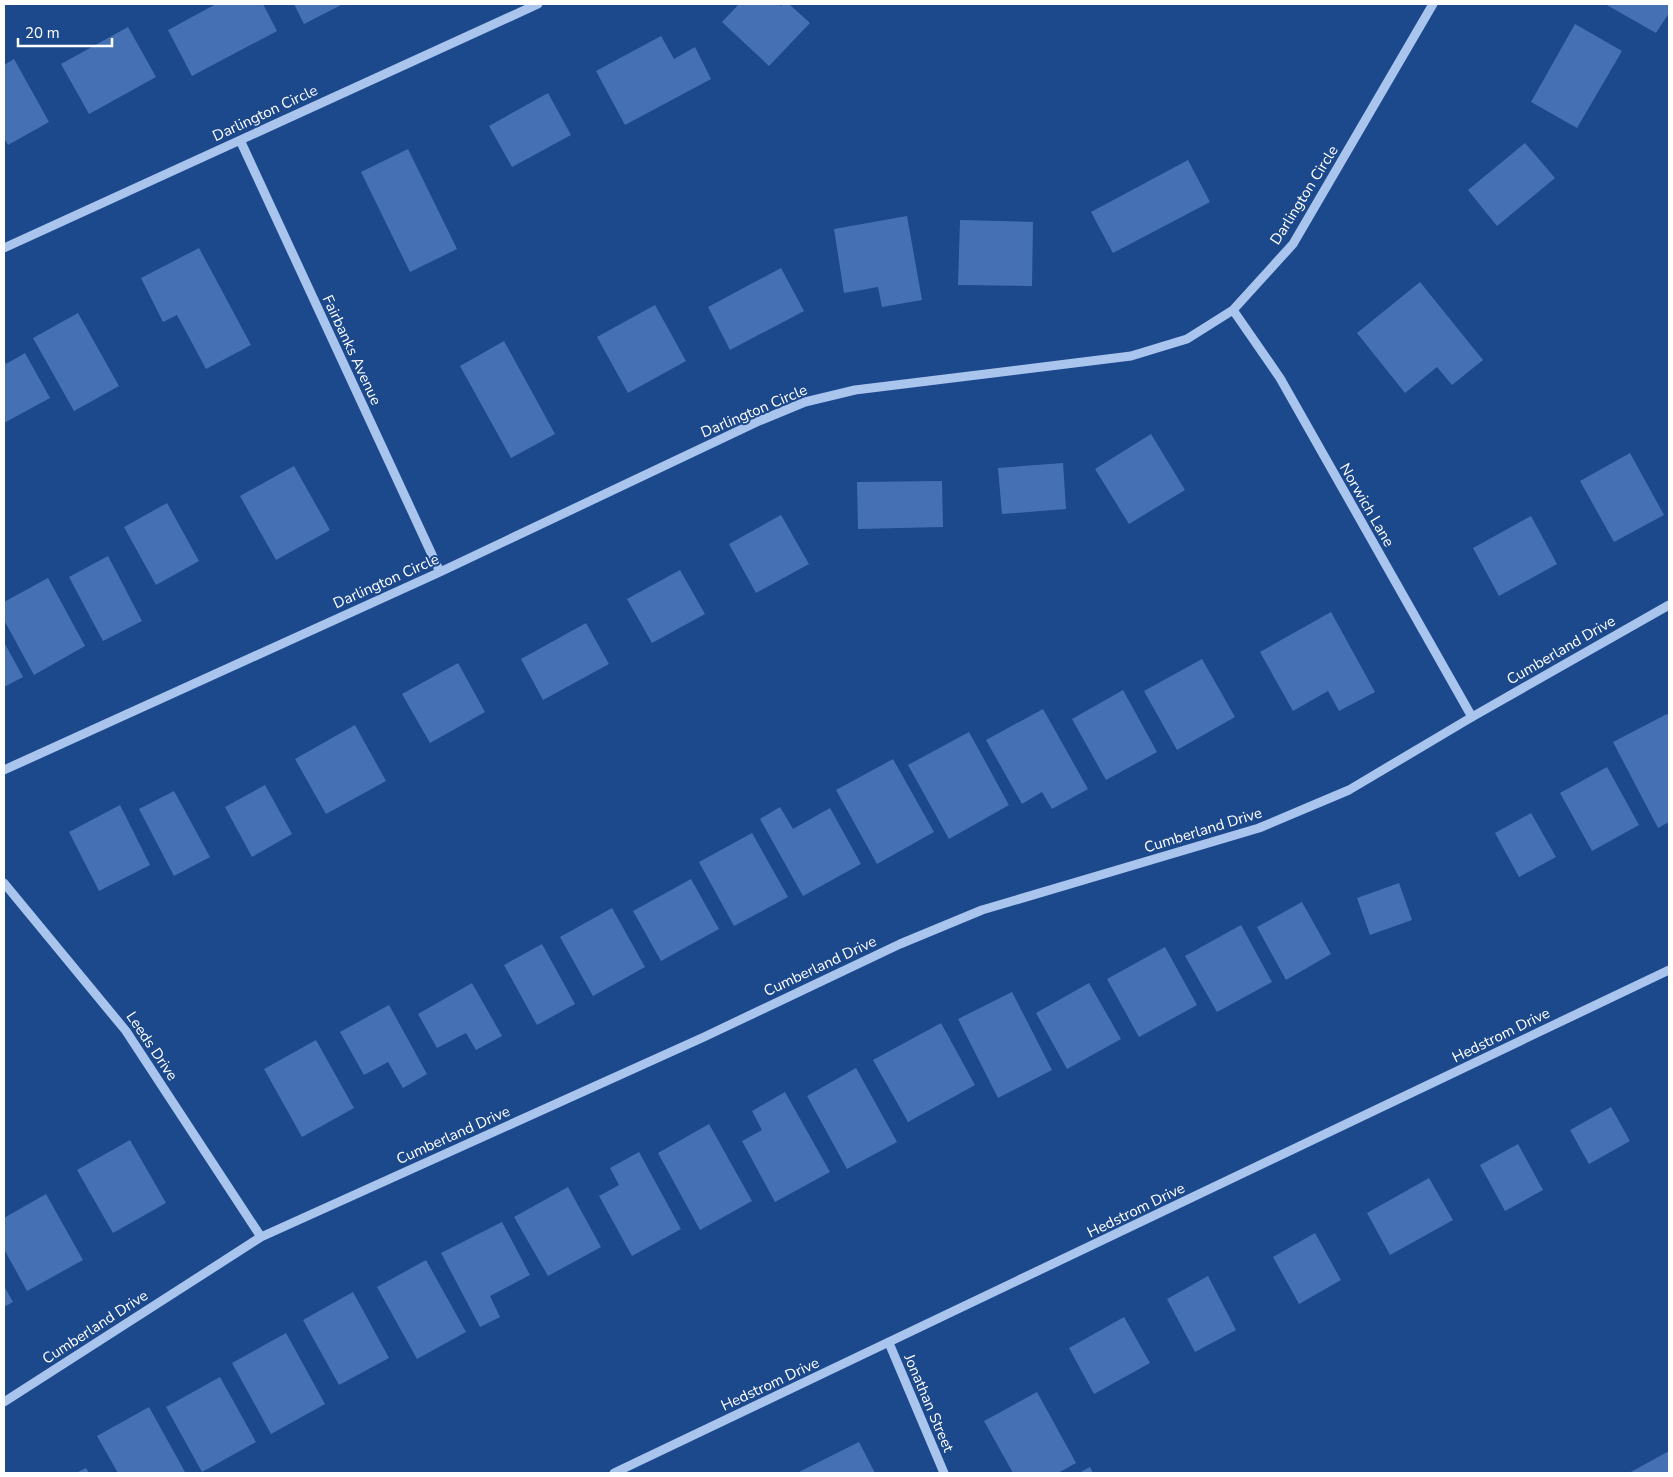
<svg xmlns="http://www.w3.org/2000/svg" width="1673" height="1477" font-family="'Nunito Sans',sans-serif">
<rect width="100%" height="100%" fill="#1c488c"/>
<path fill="#4571b4" d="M216,4H263L277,31L192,76L168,30Z
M294,4H343L304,24Z
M739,4H778L781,6L783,4H789L810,23L769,66L722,22Z
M1605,4H1669V13L1656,33Z
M1575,24L1622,51L1577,128L1531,102Z
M128,27L156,77L89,114L61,64Z
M661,36L674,59L695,47L711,79L625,125L596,71Z
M14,59L49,122L8,145L4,138V65Z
M548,93L571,135L512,167L489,126Z
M1525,143L1555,178L1497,226L1468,190Z
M408,149L457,249L410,272L361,172Z
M1188,160L1210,202L1113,253L1091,212Z
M907,216L922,300L882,307L878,287L844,293L834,229Z
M960,220L1033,222L1032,286L958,285Z
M199,248L251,345L206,369L177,315L163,322L141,278Z
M781,268L804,311L730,350L708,307Z
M1420,282L1483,360L1452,385L1437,367L1405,393L1357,333Z
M655,305L686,361L628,393L597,337Z
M78,313L119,386L74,411L33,338Z
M504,341L555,434L511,458L460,366Z
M25,353L50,398L4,423V360L6,364Z
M1151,434L1185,490L1129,524L1095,469Z
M1630,453L1664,515L1614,542L1580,481Z
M1063,463L1066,509L1002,514L998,468Z
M294,466L330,530L276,560L240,496Z
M942,481L943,527L858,529L857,482Z
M167,503L199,561L156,585L124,527Z
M781,515L809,564L756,593L729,544Z
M1531,516L1557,564L1499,596L1473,548Z
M108,556L142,621L103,641L69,577Z
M680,570L705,614L652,643L627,599Z
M48,578L85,646L34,675L4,620V602Z
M1331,612L1375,692L1339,711L1328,691L1293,711L1260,652Z
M586,623L609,664L543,700L521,659Z
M4,642L23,677L4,687Z
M1202,659L1235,717L1177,750L1144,691Z
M458,663L485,712L430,743L402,694Z
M1123,690L1157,752L1106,780L1072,719Z
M1043,709L1088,789L1052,809L1042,792L1022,804L986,740Z
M1667,714L1669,717V822L1658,828L1613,742Z
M355,725L386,781L326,814L295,759Z
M969,732L1009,805L949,839L908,765Z
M893,759L934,832L877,864L836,790Z
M1607,767L1639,825L1592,851L1560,793Z
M265,785L292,834L252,857L225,807Z
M174,791L210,857L174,876L139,809Z
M120,805L150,865L99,891L69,832Z
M780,807L793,829L830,808L861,864L803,896L760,819Z
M1531,813L1556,857L1519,877L1495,833Z
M752,833L788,897L734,926L699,862Z
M691,879L719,929L661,961L633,911Z
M1399,883L1412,920L1370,935L1357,898Z
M1302,902L1331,954L1286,980L1257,927Z
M612,908L645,967L593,996L560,937Z
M1241,925L1272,982L1217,1012L1185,956Z
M542,944L575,1004L537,1025L504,965Z
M1165,947L1197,1005L1139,1037L1107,979Z
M472,983L502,1036L476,1050L466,1033L437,1048L418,1014Z
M1089,983L1121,1039L1067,1069L1036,1013Z
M1012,992L1052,1070L998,1098L958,1019Z
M389,1005L427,1074L403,1088L388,1062L364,1075L340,1032Z
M941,1023L975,1085L908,1122L873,1060Z
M316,1040L354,1108L302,1137L264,1069Z
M856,1068L897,1142L847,1169L807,1096Z
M785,1092L830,1172L775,1202L742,1141L762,1130L752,1111Z
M1611,1107L1630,1141L1589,1164L1570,1130Z
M709,1124L752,1201L700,1230L658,1153Z
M130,1140L166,1203L113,1233L77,1170Z
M1518,1144L1543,1190L1505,1211L1480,1165Z
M639,1152L681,1229L632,1256L599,1196L619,1185L610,1168Z
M1429,1178L1453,1220L1390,1255L1367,1213Z
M568,1187L601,1247L548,1276L514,1217Z
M46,1194L83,1260L27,1291L4,1249V1218Z
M502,1222L530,1275L490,1296L500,1317L480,1327L441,1253Z
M1315,1233L1341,1280L1299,1304L1273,1257Z
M426,1260L466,1332L417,1359L377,1287Z
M1208,1276L1236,1330L1195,1352L1167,1299Z
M4,1286L13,1302L4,1307Z
M353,1292L389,1358L339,1385L303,1320Z
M1124,1317L1150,1363L1094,1394L1069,1348Z
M286,1333L325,1404L271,1434L232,1363Z
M220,1377L256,1442L202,1472L166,1407Z
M1037,1392L1076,1463L1058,1473H1013L984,1421Z
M149,1407L185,1472L183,1473H118L97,1436Z
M859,1442L875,1473H797Z
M1669,1451V1473H1629Z
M1090,1467L1093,1473H1079Z
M86,1468L89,1473H76Z"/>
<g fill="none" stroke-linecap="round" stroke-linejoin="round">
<path stroke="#a9c4ed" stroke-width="9" d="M240,140L440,572
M4,248L538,4
M1233,310L1280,378L1472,717
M4,770L440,572L759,421L805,402L855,390L1131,356L1187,339L1233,310L1293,244L1433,4
M4,883L126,1031L261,1237
M889,1343L944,1473
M4,1402L261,1237L704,1037L900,944L982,910L1259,828L1349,790L1472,717L1669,605
M614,1473L1669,970"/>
</g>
<g text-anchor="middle" stroke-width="4" stroke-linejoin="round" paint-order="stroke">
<g font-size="15" fill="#fff" stroke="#1c488c">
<text transform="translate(265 113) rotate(-25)" y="5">Darlington Circle</text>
<text transform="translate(1304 195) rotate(-58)" y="5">Darlington Circle</text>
<text transform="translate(352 350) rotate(65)" y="5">Fairbanks Avenue</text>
<text transform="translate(754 411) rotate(-23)" y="5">Darlington Circle</text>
<text transform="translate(1367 505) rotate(60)" y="5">Norwich Lane</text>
<text transform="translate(386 581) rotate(-24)" y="5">Darlington Circle</text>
<text transform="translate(1561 650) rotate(-30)" y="5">Cumberland Drive</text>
<text transform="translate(1203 830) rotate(-17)" y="5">Cumberland Drive</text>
<text transform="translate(820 966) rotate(-25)" y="5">Cumberland Drive</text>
<text transform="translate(1501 1035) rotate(-26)" y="5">Hedstrom Drive</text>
<text transform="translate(152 1046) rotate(56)" y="5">Leeds Drive</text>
<text transform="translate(453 1135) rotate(-24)" y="5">Cumberland Drive</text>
<text transform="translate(1136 1210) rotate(-26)" y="5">Hedstrom Drive</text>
<text transform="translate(95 1327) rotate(-33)" y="5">Cumberland Drive</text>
<text transform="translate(770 1384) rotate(-25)" y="5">Hedstrom Drive</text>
<text transform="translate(929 1403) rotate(67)" y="5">Jonathan Street</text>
</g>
</g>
<rect width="1673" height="1477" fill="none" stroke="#ffffff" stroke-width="10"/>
<path d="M18 38v8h94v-8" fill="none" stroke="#ffffff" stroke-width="2.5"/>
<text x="25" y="38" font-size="15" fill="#ffffff" stroke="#1c488c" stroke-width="4" paint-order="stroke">20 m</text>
</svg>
